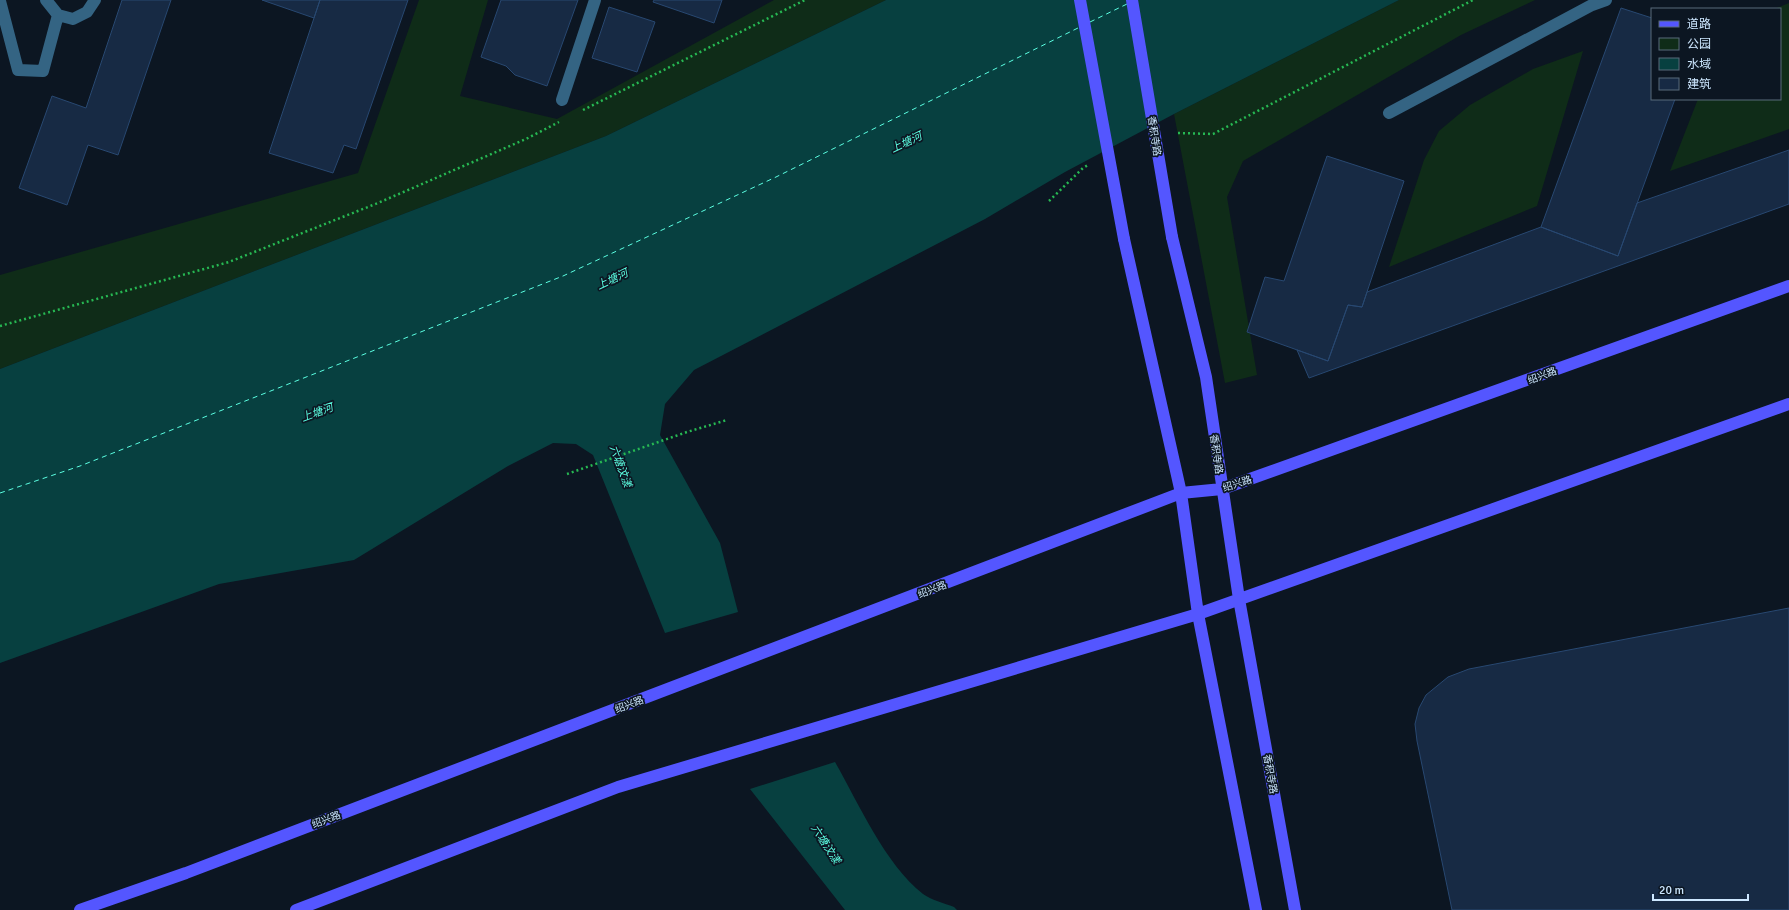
<svg xmlns="http://www.w3.org/2000/svg" width="1789" height="910" font-family="Signika,'Noto Sans SC',sans-serif">
<rect width="100%" height="100%" fill="#0c1622"/>
<path fill="#0f2c18" d="M419,0H488L460,96L557,119L774,0H886L606,136L0,369V275L358,173Z
M1399,0H1535L1461,35L1243,161L1227,197L1257,375L1225,383L1174,114Z
M1789,3V129L1670,171L1698,99H1780V9H1774Z
M1583,51L1537,206L1389,267L1424,160L1439,131L1470,105L1533,69Z"/>
<path fill="#074040" d="M886,0H1399L1174,114L1065,172L985,219L694,370L665,404L660,435L720,543L738,612L665,633L593,455L576,444L553,443L508,466L354,560L219,584L0,663V369L606,136Z
M835,762C859,804 885,864 923,894C931,900 944,903 954,907L957,910H845L750,789Z"/>
<g fill="none" stroke-linecap="round" stroke-linejoin="round">
<path stroke="#5bffe2" stroke-width="1" stroke-dasharray="5 4" stroke-linecap="butt" d="M1090,22L1127,4
M0,493L80,466L563,276L776,177L1080,27"/>
</g>
<path fill="#172a44" stroke="#284871" d="M122,0H171L118,155L88,145L67,205L19,188L52,96L86,108Z
M262,0H320L314,18Z
M320,0H408L356,149L344,145L333,173L269,153Z
M501,0H578L547,86L515,75L506,66L481,57Z
M654,0H722L714,23L653,2Z
M609,7L655,22L637,72L592,58Z
M1621,8L1652,18V99H1675L1618,256L1541,227Z
M1789,150V204L1309,378L1297,350L1328,361L1348,305L1362,307L1367,292L1541,227L1618,256L1637,203Z
M1327,156L1404,181L1362,307L1348,305L1328,361L1247,332L1265,277L1284,281Z
M1789,608V910H1452L1417,741L1415,724L1419,708L1426,695L1448,677L1469,669Z"/>
<g fill="none" stroke-linecap="round" stroke-linejoin="round">
<path stroke="#27b853" stroke-width="2.5" stroke-dasharray="2 3" stroke-linecap="butt" d="M583,110L805,0
M1178,133L1213,134L1473,0
M1049,201L1083,168L1088,165
M0,326L229,262L378,203L526,139L559,122
M567,474L687,432L727,420"/>
<path stroke="#346483" stroke-width="12" d="M0,1L18,70L43,71L58,15L46,0
M58,15L73,19L87,12L95,0
M562,100L595,0
M1389,113L1592,5L1606,0"/>
<path stroke="#5456ff" stroke-width="12" d="M1172,237L1206,377L1239,599L1295,910
M1124,239L1181,493L1198,614L1256,910
M80,910L186,873L1181,493L1222,489L1789,286
M296,910L618,787L1198,614L1789,404"/>
<path stroke="#5456ff" stroke-width="12" d="M1080,0L1124,239
M1132,0L1172,237"/>
</g>
<g text-anchor="middle" stroke-width="3.5" stroke-linejoin="round" paint-order="stroke">
<g font-size="10" fill="#cde7ff" stroke="#0c1622">
<text transform="translate(1155 136) rotate(81)" y="4">香积寺路</text>
<text transform="translate(1542 375) rotate(-20)" y="4">绍兴路</text>
<text transform="translate(1217 454) rotate(82)" y="4">香积寺路</text>
<text transform="translate(1237 483) rotate(-18)" y="4">绍兴路</text>
<text transform="translate(932 589) rotate(-21)" y="4">绍兴路</text>
<text transform="translate(629 704) rotate(-21)" y="4">绍兴路</text>
<text transform="translate(1271 774) rotate(80)" y="4">香积寺路</text>
<text transform="translate(326 819) rotate(-21)" y="4">绍兴路</text>
</g>
<g font-size="11" font-style="italic" fill="#5bffe2" stroke="#0c1622">
<text transform="translate(906 142) rotate(-25)" y="4">上塘河</text>
<text transform="translate(612 279) rotate(-25)" y="4">上塘河</text>
<text transform="translate(317 412) rotate(-20)" y="4">上塘河</text>
<text transform="translate(621 466) rotate(70)" y="4">六塘汶漾</text>
<text transform="translate(826 844) rotate(57)" y="4">六塘汶漾</text>
</g>
</g>
<rect x="1651" y="8" width="130" height="92" fill="#0c1622" stroke="#596a7a"/>
<rect x="1659" y="21" width="20" height="6" fill="#5456ff" stroke="#596a7a"/>
<text x="1687" y="28" font-size="12" fill="#cde7ff">道路</text>
<rect x="1659" y="38" width="20" height="12" fill="#0f2c18" stroke="#596a7a"/>
<text x="1687" y="48" font-size="12" fill="#cde7ff">公园</text>
<rect x="1659" y="58" width="20" height="12" fill="#074040" stroke="#596a7a"/>
<text x="1687" y="68" font-size="12" fill="#cde7ff">水域</text>
<rect x="1659" y="78" width="20" height="12" fill="#172a44" stroke="#596a7a"/>
<text x="1687" y="88" font-size="12" fill="#cde7ff">建筑</text>
<path d="M1653 894v6h95v-6" fill="none" stroke="#cde7ff" stroke-width="2"/>
<text x="1659" y="894" font-size="12" fill="#cde7ff" stroke="#0c1622" stroke-width="3" paint-order="stroke">20 m</text>
</svg>
